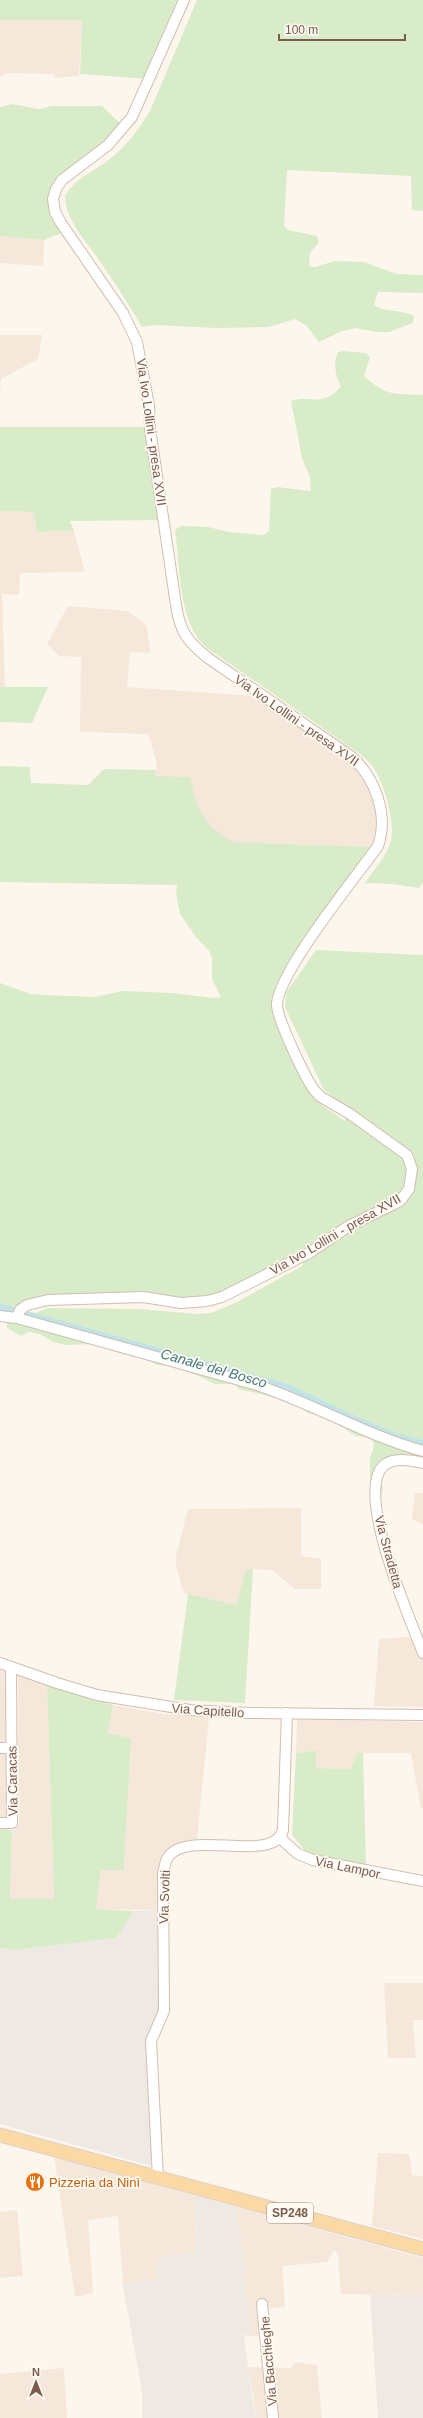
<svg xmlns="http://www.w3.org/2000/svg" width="423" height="2418" font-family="Arial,sans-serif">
<rect width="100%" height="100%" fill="#fdf6ec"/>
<path fill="#f5e8da" d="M0,20H82L79,76L56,78L54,74L6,73L0,77Z
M0,236L44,240L43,266L0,263Z
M0,335H42L38,359L1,379L0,394Z
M0,511L33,512L37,532L74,531L85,572L20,573L19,595L2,594L5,687H0Z
M68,606L128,611L147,626L150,653L130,652L127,687L253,696L352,764L362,773L368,782L375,803L379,831L374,847L234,842L221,837L206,821L192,794L191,778L155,776L157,764L148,734L80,732L81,657L60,656L47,644Z
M415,1493H423V1525L412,1519Z
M301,1508V1556L321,1559V1589H295L272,1570L246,1569L238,1605L183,1593L175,1560L188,1509Z
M423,1636V1707L374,1706L379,1639Z
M0,1666L6,1668V1817H0Z
M18,1673L47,1684L54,1899H10L12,1830L16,1828L19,1824Z
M113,1705L163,1714L209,1717L197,1839L182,1841L172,1848L160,1910L96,1909L101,1869L124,1870L131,1738L108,1733Z
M297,1719L423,1722V1808L421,1809L411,1753H357L351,1769L316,1768L317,1750L296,1753Z
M384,1983H423V2020H413L416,2058H388Z
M378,2153L409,2154L412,2175L423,2176V2239L372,2226Z
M54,2156L195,2196L196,2253L159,2257L158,2278L123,2285L118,2216L88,2220L93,2293L75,2297Z
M241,2208L423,2258V2296L341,2294L338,2254L334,2250L327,2262L282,2266L285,2307L265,2308L269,2337L251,2336L237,2209Z
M17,2210L23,2276L0,2278V2212Z
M296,2362L317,2365L322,2418H257L248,2367L290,2368Z
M64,2368L67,2418H0V2374Z"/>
<path fill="#efe9e4" d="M160,1910L164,1997L147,2046L155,2167L0,2124V1948L14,1950L115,1938L134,1911Z
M195,2196L241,2208L237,2210L251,2336L244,2335L252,2397L257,2418H142V2392L123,2285L158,2278L159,2257L196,2253Z
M370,2295L423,2296V2418H378Z"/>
<path fill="#d8ecc9" d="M0,0H183L150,79L80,74L82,20H0Z
M197,0H423V211L412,210L411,176L287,170L284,226L289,230L317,236L319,242L310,253L309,266L315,267L335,261L364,262L397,274L423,275V293L378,292L374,305C386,313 401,309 414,316L413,323L389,332H376L356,328L342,331L319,342L306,325L295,319L269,327L216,328L154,325L142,327C129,304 114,282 99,260C85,240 66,221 65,196C75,178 95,171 110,159C127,145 139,129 150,111Z
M12,104L39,109L52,106H102L124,127L53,192L64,232L44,240L0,236V107Z
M344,351L365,353L370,357L364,376C387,397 394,393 423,395V882L419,888L393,884L365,883C373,871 385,858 390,844C397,825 384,783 373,767C370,762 364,758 360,754L207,648C178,624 180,566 175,530L181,526L208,527L229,532L264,535L269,531L271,489L277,487L311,491L310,477L302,458L291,401C310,394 323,409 341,386C335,375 333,363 338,352Z
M0,427H150L162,520L70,521L74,531L37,532L33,512L0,511Z
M0,687H48L32,723L0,722Z
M0,766L30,767L31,783L88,785L104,769L156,770L155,776L191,777C193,805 208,831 234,842L374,847L279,980C274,989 270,999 273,1010C278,1034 302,1073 313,1097L320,1104L345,1121L349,1109L324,1090L285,1007L286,993L316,950L423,955V1458C410,1454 395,1451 384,1460L380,1481L383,1487L382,1495L370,1491V1457L373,1451L374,1444L370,1438L356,1436L329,1419L308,1413L293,1402L239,1389L235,1384H215L185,1370L172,1366L158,1365L134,1354L125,1355L95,1344L66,1345L53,1342L42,1335L29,1332L21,1336L7,1328V1322L20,1320L47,1308L139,1309L197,1314L211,1313L237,1302L302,1266L307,1250L208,1300L140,1296L23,1305L9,1310L0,1307V983L31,994L45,995L94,997L123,991L172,993L214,998L221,997L212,979V958L209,951L196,937L180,914L176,893L177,885L0,882Z
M246,1569H253L245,1703L174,1700L188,1594L237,1605Z
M47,1684L113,1705L108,1733L131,1738L124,1870H101L96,1909L134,1911L116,1938L14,1950L0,1948V1829L12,1830L10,1899H54Z
M317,1750L316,1768L351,1769L357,1753H363L366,1865L327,1858L305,1851L292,1835L296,1753Z"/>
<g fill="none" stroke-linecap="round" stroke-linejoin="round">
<path stroke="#bfe3e8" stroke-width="9" d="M0,1308L286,1388L358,1422L396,1438L423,1445"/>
<g stroke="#d1beb0" stroke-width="12">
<path id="minor" d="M0,1316L17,1318L257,1385C314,1404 365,1435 423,1451
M17,1318L20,1310L27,1305L48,1300L143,1297L181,1303L207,1301L222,1297L309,1253L349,1226L392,1205L400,1201L409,1189L412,1169L407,1155L350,1114L321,1097L314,1090C305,1077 276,1017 277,1004C279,971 356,877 378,846C389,815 375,778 352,757L208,658C187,641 180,632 176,605L150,429L149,406L137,342L123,313L61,223L55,212L53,199L56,189L62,180L108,145L132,117L184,0
M423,1463C411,1460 388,1456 380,1470C360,1505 409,1616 423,1653
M0,1663L57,1683L97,1695L190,1710L250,1713L423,1715
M0,1748H11
M0,1823H12L11,1667
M280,1838L298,1854L313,1860L423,1881
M158,2178L151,2041L164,2011L163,1874C164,1869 165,1861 168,1857C189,1828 274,1865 283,1830L287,1713
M262,2304L273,2418"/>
</g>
<g stroke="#dad1cd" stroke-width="15">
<path id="major" d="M0,2135L423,2249"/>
</g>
<use href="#minor" stroke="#fff" stroke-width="10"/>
<use href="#major" stroke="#fbd9a5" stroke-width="13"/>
</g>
<defs>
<g id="restaurant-disc" transform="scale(1)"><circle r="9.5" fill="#e8710a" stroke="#fffaf3"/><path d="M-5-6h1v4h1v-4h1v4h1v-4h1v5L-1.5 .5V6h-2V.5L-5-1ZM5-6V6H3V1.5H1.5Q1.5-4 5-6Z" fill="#fff"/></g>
</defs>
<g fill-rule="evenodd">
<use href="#restaurant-disc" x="35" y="2182"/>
</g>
<g text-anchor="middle" stroke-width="3.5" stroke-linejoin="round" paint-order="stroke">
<rect fill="#fffaf3" stroke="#a28b7f" stroke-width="1" x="267" y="2203" width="46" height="20" rx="3"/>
<g font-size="12" font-weight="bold" fill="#7a5c4d">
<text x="290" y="2217">SP248</text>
</g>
<g font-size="13" fill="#7a5c4d" stroke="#fffaf3">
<text transform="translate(152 432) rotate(82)" y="5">Via Ivo Lollini - presa XVII</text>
<text transform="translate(297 720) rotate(35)" y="5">Via Ivo Lollini - presa XVII</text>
<text transform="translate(335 1234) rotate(-30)" y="5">Via Ivo Lollini - presa XVII</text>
<text transform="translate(389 1552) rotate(75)" y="5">Via Stradetta</text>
<text transform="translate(208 1710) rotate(4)" y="5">Via Capitello</text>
<text transform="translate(12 1781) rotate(-91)" y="5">Via Caracas</text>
<text transform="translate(348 1867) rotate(12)" y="5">Via Lampor</text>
<text transform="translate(164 1897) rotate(-88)" y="5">Via Svolti</text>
<text transform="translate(268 2361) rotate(-95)" y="5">Via Bacchieghe</text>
</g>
<g font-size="13" fill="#c56008" stroke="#fffaf3" text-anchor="start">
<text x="49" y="2187">Pizzeria da Ninì</text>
</g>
<g font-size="14" font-style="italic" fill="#437c86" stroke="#fffaf3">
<text transform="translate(214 1368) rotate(16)" y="5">Canale del Bosco</text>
</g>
</g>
<g transform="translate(36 2382)" stroke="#fffaf3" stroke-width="3" paint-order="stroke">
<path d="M0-3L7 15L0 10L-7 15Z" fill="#7a5c4d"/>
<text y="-6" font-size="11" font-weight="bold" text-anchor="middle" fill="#7a5c4d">N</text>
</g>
<path d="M279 34v6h126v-6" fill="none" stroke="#7a5c4d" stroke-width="2"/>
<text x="285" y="34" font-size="12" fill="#7a5c4d" stroke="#fffaf3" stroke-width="3" paint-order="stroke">100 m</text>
</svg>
